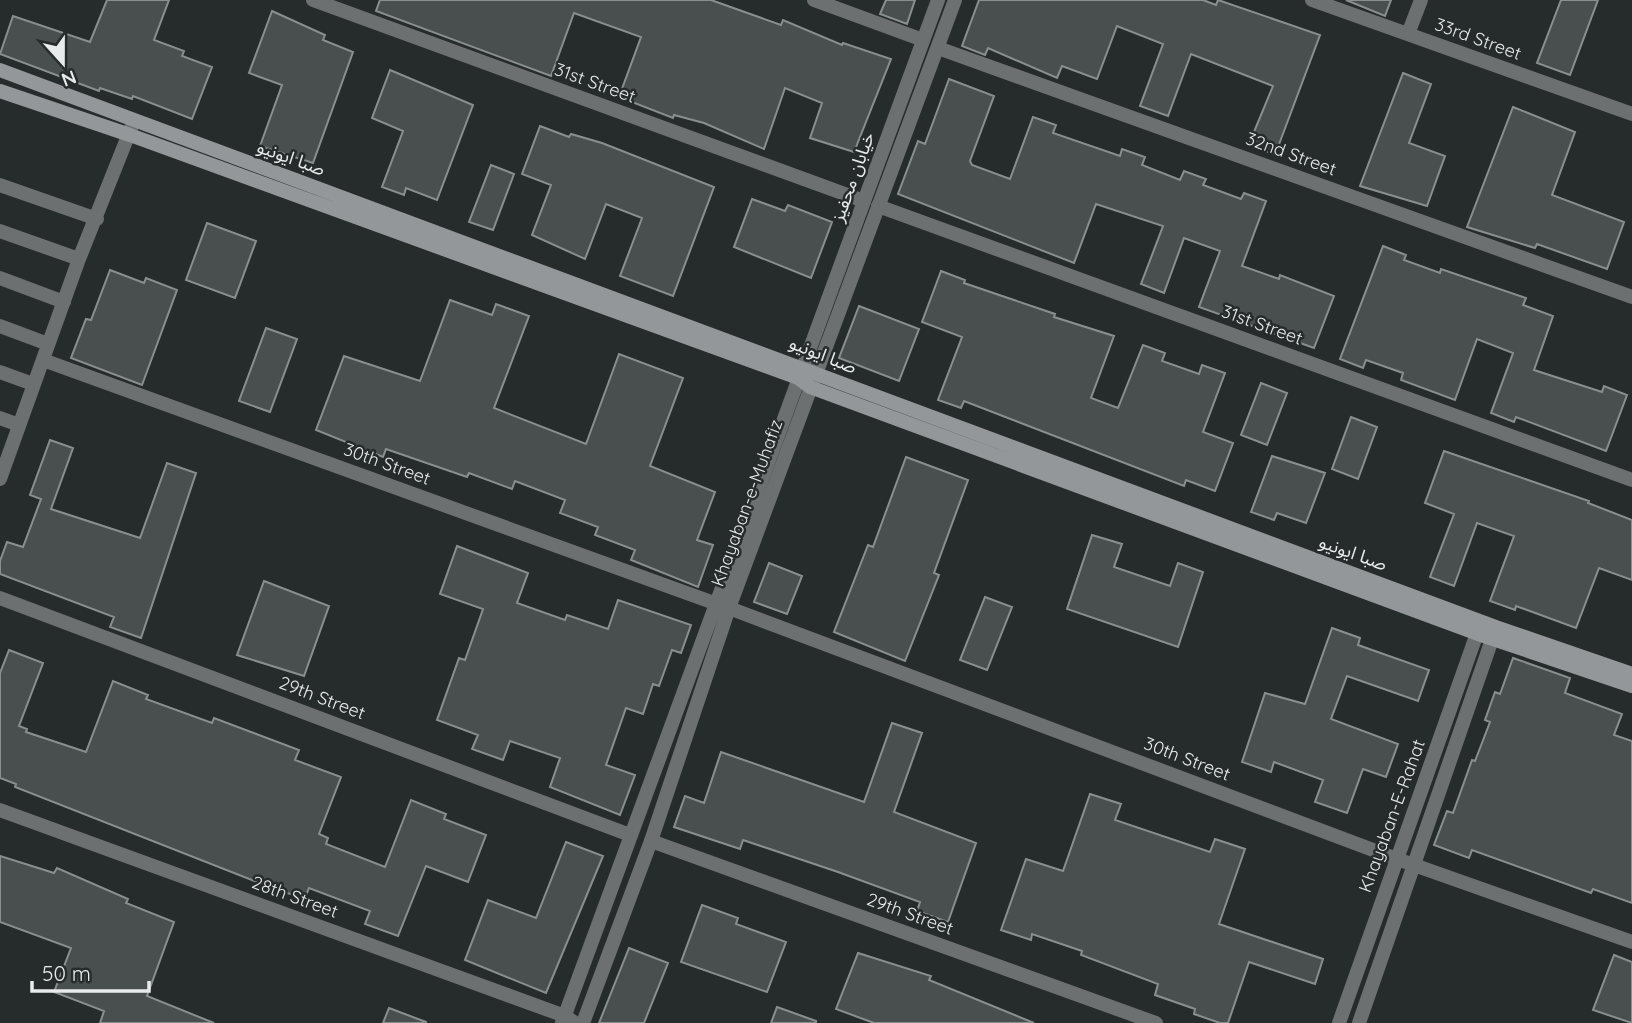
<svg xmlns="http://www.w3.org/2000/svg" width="1632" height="1023" font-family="Quicksand,'Noto Sans Arabic',sans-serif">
<rect width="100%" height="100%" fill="#262b2c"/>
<path fill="#494e4e" stroke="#898f8f" stroke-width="2" d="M107,0H169L154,40L184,51L182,56L212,67L192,119L133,96L132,99L100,88L99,91L0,54L13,16L90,42Z
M380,0H711L781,25L783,20L842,45L843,43L891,59L854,152L810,138L822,103L785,88L764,149L704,123L674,115L673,118L619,97L641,37L574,13L551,76L376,11Z
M886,0H915L907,24L880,14Z
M979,0H1203L1216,5L1218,0L1320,35L1275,155L1249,144L1273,86L1191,54L1168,116L1140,106L1163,44L1117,26L1097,79L1062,66L1057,78L988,48L985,55L962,46Z
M1346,0H1391L1385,16Z
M1561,0H1598L1570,75L1537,63Z
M272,11L325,35L323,40L353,52L313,163L260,146L282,85L249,73Z
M390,70L473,105L437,200L406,188L404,195L382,187L403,131L372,118Z
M1403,73L1431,84L1409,143L1445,156L1427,206L1360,186Z
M949,79L994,96L970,161L972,165L1010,179L1033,117L1056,125L1053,133L1120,156L1122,149L1145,157L1142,165L1180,180L1184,171L1206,179L1203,185L1241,199L1244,193L1266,201L1242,266L1279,279L1280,275L1334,296L1314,348L1199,307L1220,251L1184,238L1164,293L1141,284L1163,226L1096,204L1074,263L898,194L918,141L925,144Z
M1513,107L1575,132L1552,195L1624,222L1607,269L1537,244L1535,248L1467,227Z
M540,126L569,137L571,134L602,143L714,187L673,296L620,276L642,218L606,204L585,259L532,235L551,185L522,174Z
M491,165L514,174L493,230L469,222Z
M752,199L785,211L788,205L832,222L811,278L734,247Z
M207,223L256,241L235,298L186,280Z
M1383,246L1406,255L1404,260L1440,273L1441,269L1526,298L1523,305L1553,316L1534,370L1602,392L1604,386L1627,395L1606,451L1516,417L1514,422L1491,413L1513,353L1477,339L1455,400L1401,380L1403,373L1366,360L1363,368L1340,359Z
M110,270L144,283L146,278L177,290L142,385L71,358L86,319L91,320Z
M941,271L965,280L964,283L1055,314L1054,317L1114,336L1091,398L1118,408L1143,345L1165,353L1162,361L1199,374L1202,365L1225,373L1203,432L1233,443L1215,491L1186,480L1184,486L964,401L961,408L938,400L962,337L922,322Z
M450,300L492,315L496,304L529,316L494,408L586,444L619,354L683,378L650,466L715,492L697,540L713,545L698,587L631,560L635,550L595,535L598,527L560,513L565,500L515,481L512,489L469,473L467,477L386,449L383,457L316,430L344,356L420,381Z
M859,306L919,329L899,381L839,358Z
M266,328L297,339L270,412L239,401Z
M1261,383L1287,393L1267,445L1241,435Z
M1351,417L1377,427L1358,479L1332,469Z
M50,440L73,448L51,509L140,538L167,463L196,473L141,638L110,627L114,617L0,574V561L7,542L23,547L41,499L30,495Z
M1444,451L1589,501L1588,503L1632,520V580L1599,568L1576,628L1516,606L1515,610L1490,601L1514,536L1477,523L1454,586L1430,577L1454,514L1425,503Z
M1272,456L1325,473L1306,523L1277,513L1274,520L1251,512Z
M906,457L968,480L934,573L939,575L905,661L834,632L868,545L873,547Z
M1092,535L1122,544L1114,567L1170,586L1178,563L1203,572L1178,647L1067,609Z
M457,546L528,573L517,603L565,620L567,615L608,629L618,600L691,625L681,653L672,650L659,686L653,684L643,714L626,708L606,765L635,775L620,815L550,787L560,758L510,741L503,760L472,749L478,735L437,720L459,658L465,660L483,609L440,594Z
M769,563L802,576L787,614L754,602Z
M264,581L329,606L304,676L237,655Z
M985,597L1012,607L987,670L960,660Z
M1332,628L1360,638L1358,645L1429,670L1418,701L1347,676L1331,719L1398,744L1386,777L1363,769L1347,813L1315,802L1323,780L1274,762L1271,772L1242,762L1265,693L1305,704Z
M9,650L43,663L19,726L27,729L26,732L86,752L113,681L148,695L146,699L212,723L214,718L299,750L295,760L341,777L319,834L328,838L326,844L385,867L411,800L446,814L444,819L486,835L468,882L426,866L398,936L365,924L370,911L309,888L305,898L280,891L15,787L16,784L0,778V673Z
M1513,658L1570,678L1565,693L1622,714L1614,735L1632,741V903L1593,889L1591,893L1472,850L1469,858L1434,845L1447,811L1453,813L1472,760L1475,761L1490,722L1485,720L1495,692L1500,694Z
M892,723L922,733L894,812L976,843L948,922L917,911L920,902L838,872L743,840L740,849L674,827L685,796L704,803L721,752L864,802Z
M1090,794L1121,804L1115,820L1210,852L1215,839L1245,849L1219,924L1323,959L1315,984L1249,962L1228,1023H1220L1194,1014L1195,1009L1155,995L1158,984L1081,955L1082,951L1032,934L1031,940L1001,930L1026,859L1063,871Z
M566,842L603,856L546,993L465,960L488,900L536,918Z
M0,856L54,873L57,868L128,899L126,903L174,922L147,996L214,1023H100L104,1011L54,992L71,948L0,922Z
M702,905L738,918L736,924L786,942L767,992L681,962Z
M629,948L668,963L644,1023H599Z
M858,953L931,976L929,980L1034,1023H874L836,1009Z
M1614,955L1632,962V1023L1593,1010Z
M777,1007L816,1021V1023H771Z
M389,1008L426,1022V1023H383Z"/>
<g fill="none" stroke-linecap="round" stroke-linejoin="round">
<path stroke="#6d7071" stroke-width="14" d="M313,0L864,201
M814,0L923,40
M1312,0L1632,114
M1408,34L1421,0
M938,48L1632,297
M0,185L97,219
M878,206L1632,480
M0,231L79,259
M0,278L64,302
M0,326L48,344
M43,360L717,604
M0,372L33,384
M0,418L19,425
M0,479L79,259L134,121
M0,598L630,835
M729,608L1397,859L1632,942
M0,810L565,1016L575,1023
M651,841L1156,1023
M1339,1023L1481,622
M1359,1023L1496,628"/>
<path stroke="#6d7071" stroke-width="14" d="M562,1023L938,0
M583,1023L651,841L729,608L955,0"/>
<path stroke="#939799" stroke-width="14" d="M0,70L1496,627L1632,674
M0,91L130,135L798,378L810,387L1478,634L1632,686"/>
</g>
<g text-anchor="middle" stroke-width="5" stroke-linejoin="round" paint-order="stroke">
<g font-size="18" fill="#e7ebeb" stroke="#262b2c">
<text transform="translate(1478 39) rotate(20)" y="6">33rd Street</text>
<text transform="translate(595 83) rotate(20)" y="6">31st Street</text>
<text transform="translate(1291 154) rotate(20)" y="6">32nd Street</text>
<text transform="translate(291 158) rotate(20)" y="6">صبا ایونیو</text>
<text transform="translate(853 177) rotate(-70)" y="6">خیابان محفیز</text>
<text transform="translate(1262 325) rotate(20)" y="6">31st Street</text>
<text transform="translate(823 355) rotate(22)" y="6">صبا ایونیو</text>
<text transform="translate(387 464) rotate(20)" y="6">30th Street</text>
<text transform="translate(747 503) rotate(-70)" y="6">Khayaban-e-Muhafiz</text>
<text transform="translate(1353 553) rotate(20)" y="6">صبا ایونیو</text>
<text transform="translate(322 698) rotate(21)" y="6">29th Street</text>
<text transform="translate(1187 759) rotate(21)" y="6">30th Street</text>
<text transform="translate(1392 816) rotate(-70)" y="6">Khayaban-E-Rahat</text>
<text transform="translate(295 897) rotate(20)" y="6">28th Street</text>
<text transform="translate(910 914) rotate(20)" y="6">29th Street</text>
</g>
</g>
<g transform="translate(63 63) rotate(159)" stroke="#262b2c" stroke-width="5" paint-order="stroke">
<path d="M0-5L12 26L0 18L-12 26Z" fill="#e7ebeb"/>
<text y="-10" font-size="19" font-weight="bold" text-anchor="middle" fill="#e7ebeb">N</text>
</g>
<path d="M32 981v10h117v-10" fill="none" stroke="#e7ebeb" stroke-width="3.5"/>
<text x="42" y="981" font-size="21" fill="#e7ebeb" stroke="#262b2c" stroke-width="5" paint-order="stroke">50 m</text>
</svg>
